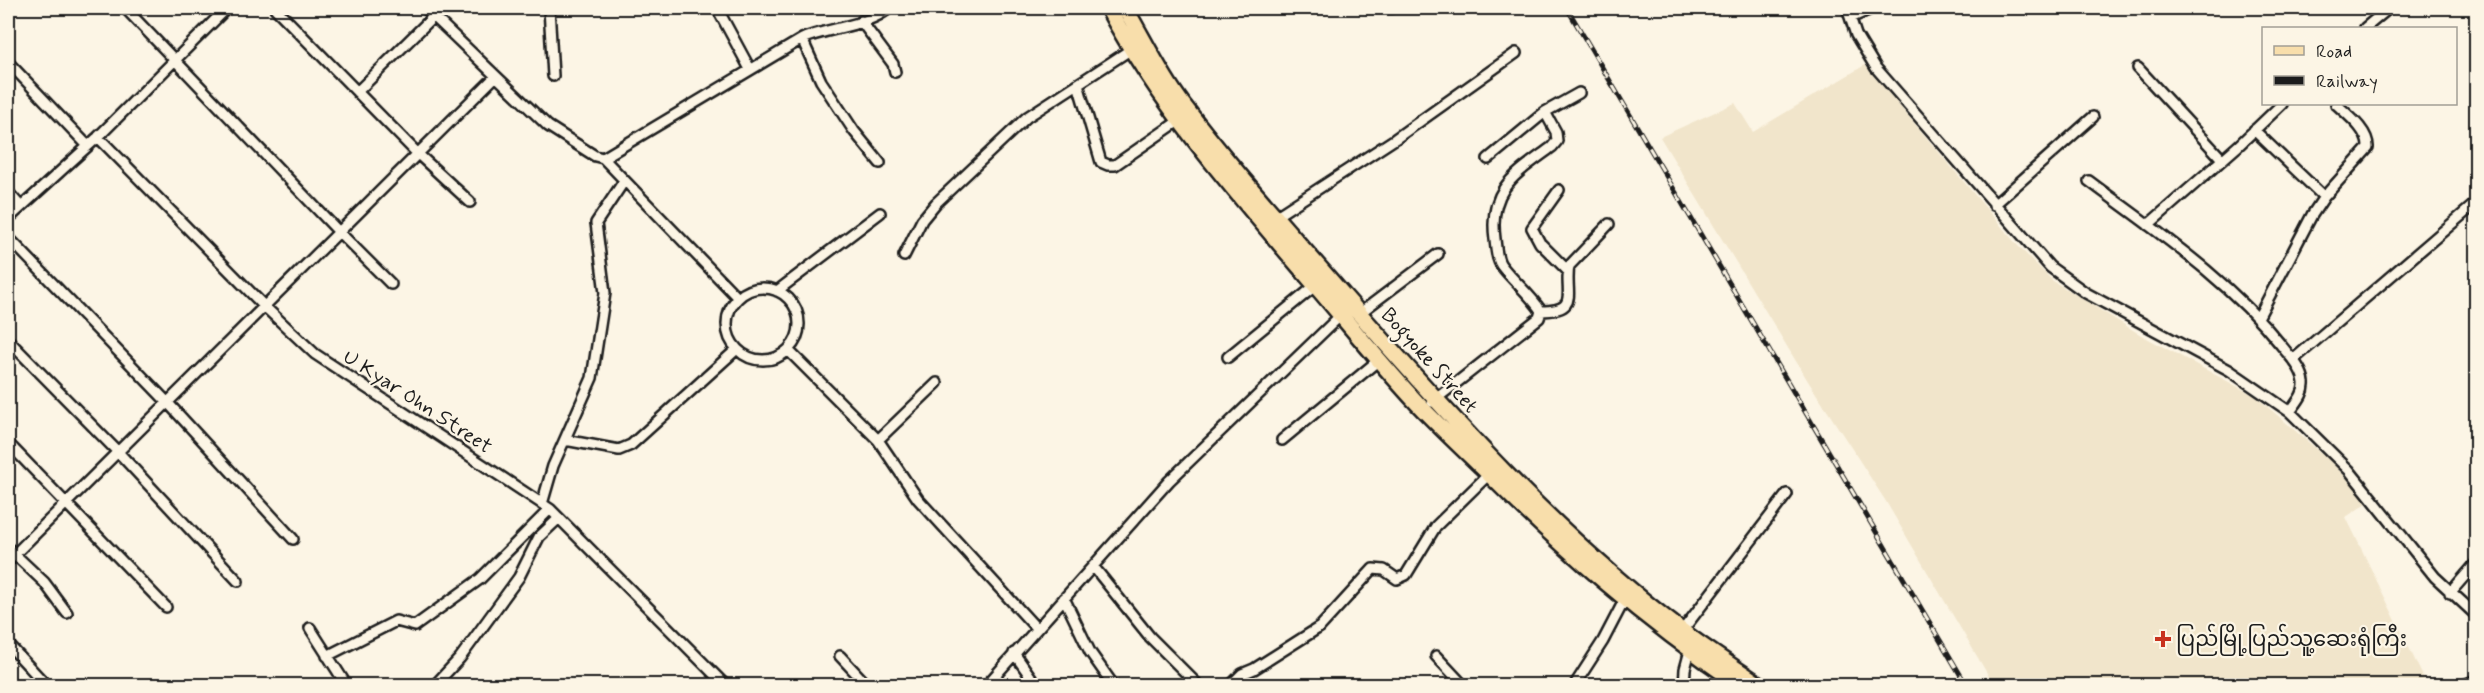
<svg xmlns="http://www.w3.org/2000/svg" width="2484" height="693" font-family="Mynerve,'Noto Sans Myanmar',sans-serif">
<rect width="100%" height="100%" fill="#fcf5e5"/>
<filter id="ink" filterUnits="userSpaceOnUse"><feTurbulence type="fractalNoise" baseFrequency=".0167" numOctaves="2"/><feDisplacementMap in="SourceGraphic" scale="12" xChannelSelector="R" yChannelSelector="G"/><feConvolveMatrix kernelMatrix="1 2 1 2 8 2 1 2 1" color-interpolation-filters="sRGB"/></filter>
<g filter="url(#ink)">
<path fill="#f1e5cb" d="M1865,65L2018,246L2053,281L2141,335L2255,396L2329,460L2356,488L2367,503L2346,517L2427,685H1994L1885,500L1808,381L1660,137L1735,103L1753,132Z"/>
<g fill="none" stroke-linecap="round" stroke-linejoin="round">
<g stroke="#1c1c1c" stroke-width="14">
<path id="minor" d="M125,8L339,232L391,284
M275,8L418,154L470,202
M425,8L548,126L595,156L603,158L802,39C827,28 869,26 889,8
M549,8L553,76
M717,8L750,69
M1390,8H1392
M1847,8L1856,35L1876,68L2050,267L2086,293L2229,370L2290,412L2349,470L2435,577L2476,615
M1851,18L1873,8
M861,21L893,64L895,72
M2365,28L2389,8
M802,39L821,81L854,131L880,163
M8,62L88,146
M2138,68L2222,159
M1078,84L1101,162L1108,165H1115L1180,120
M357,92L434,16
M2254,130L2324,197
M98,137L264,306L315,354L550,509L726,686
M603,158L738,298
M1488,159L1545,112L1579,93
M2089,181C2157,232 2227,278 2281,345C2289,356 2303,368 2304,383C2305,394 2296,403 2290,412
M1559,190L1532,228L1540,243L1568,271
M8,192L21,207
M1994,205L2093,117
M1275,217L1395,139L1516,53
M8,219L98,137L227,8
M2148,225L2238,146L2282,104
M8,237L168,403L293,539
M904,256L922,220L936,203L1009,134L1027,117L1130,50
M727 324a36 36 0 1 1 72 0a36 36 0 1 1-72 0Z
M777,291L880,213
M1541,311C1581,311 1564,292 1569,266L1609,224
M1360,313L1438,254
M2258,318L2312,215L2324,197L2368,148C2369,131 2348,115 2336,104
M8,340L119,453L238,581
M788,350L878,440L937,383
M1228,357L1316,285
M2293,360L2476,203
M1432,402L1539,318L1541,311C1530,294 1513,281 1501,265C1496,258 1496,247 1495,239C1488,188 1516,174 1552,147L1557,141L1556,132L1545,112
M565,440L619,450L631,445L737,349
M878,440L918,499L1037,629
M1282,440L1380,359
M8,443L166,607
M542,504L553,466L592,378L605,293L596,223L624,181
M8,548L44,582L67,613
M8,561L495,77
M1093,566L1150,637L1199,686
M2450,593L2476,563
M1064,598L1090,652L1114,686
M310,628L347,686
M1679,635L1787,494
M8,644L47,686
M1014,653L1037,686
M327,656L396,621L415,626L480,579L550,509
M840,656L868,686
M1436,656L1464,686
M434,686L460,658L519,577L539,537L559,518
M986,686L1169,481L1341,315
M1230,686L1242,674L1254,669L1320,627L1373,569L1384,570L1397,579L1406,575L1436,526L1489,474
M1574,686L1603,641L1627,595
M1684,686L1685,669L1691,647
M2462,686L2476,680"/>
</g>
<g stroke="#1c1c1c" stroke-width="20">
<path id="primary" d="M1108,8C1160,105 1233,189 1305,273C1343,317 1379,362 1418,404C1438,425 1460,446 1481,466C1562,547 1643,619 1738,683
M1125,8C1144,40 1160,75 1183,105C1233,171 1289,232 1343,295C1448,415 1556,536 1683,632C1708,651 1735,668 1761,686"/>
</g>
<use href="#minor" stroke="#fcf5e5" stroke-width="9"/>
<use href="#primary" stroke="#f8deab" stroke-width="15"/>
<g stroke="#1c1c1c" stroke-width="5">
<path id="rail" d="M1567,8L1967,686"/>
</g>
<use href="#rail" stroke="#fcf5e5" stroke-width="3" stroke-dasharray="9" stroke-linecap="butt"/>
</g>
</g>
<path fill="#c8321e" stroke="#fcf5e5" stroke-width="2" d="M2160 630h6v6h6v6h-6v6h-6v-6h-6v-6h6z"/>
<g text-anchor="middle" stroke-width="4.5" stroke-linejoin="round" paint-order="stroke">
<g font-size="21" fill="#1c1c1c" stroke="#fcf5e5">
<text transform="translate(1430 360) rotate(48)" y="7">Bogyoke Street</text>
<text transform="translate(418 401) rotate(33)" y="7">U Kyar Ohn Street</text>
</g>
<g font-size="21" fill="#1c1c1c" stroke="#fcf5e5" text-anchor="start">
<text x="2176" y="646">ပြည်မြို့ပြည်သူ့ဆေးရုံကြီး</text>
</g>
</g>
<rect width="2484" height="693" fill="none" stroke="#fcf5e5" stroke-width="30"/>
<rect x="15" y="15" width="2454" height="663" fill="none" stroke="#1c1c1c" stroke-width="2" filter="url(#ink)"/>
<rect x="2262" y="27" width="195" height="78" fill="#fcf5e5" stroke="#a29e95" stroke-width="1.5"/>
<rect x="2274" y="46" width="30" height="9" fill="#f8deab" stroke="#a29e95" stroke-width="1.5"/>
<text x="2316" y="57" font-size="18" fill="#1c1c1c">Road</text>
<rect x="2274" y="76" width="30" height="9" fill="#1c1c1c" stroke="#a29e95" stroke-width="1.5"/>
<text x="2316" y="87" font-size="18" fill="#1c1c1c">Railway</text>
</svg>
